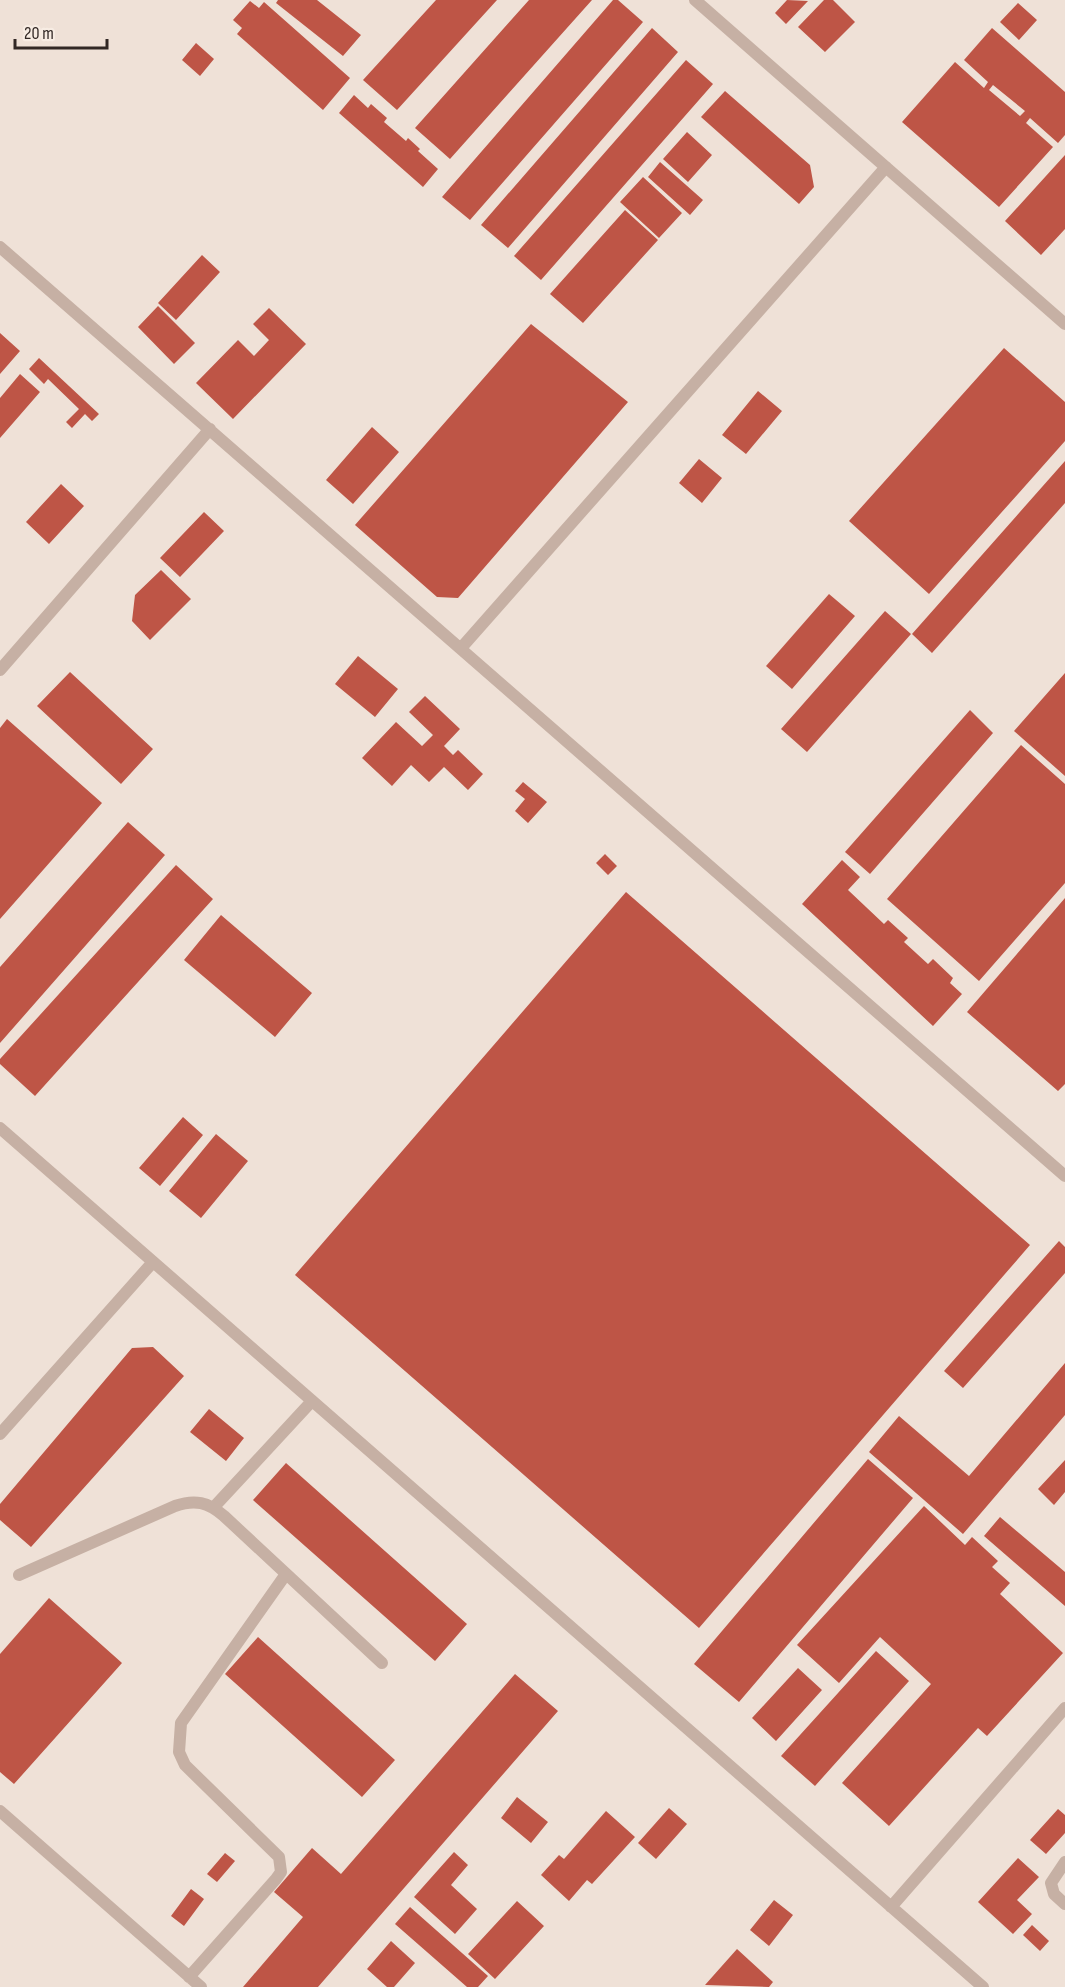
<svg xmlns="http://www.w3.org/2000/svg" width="1065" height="1987" font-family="'Sofia Sans Condensed',sans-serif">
<rect width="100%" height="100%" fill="#efe1d7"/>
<path fill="#be5546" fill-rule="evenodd" d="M278,0H317L361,35L343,56L276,3Z
M436,0H497L397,110L363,80Z
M529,0H592L450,159L415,128Z
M613,0H618L643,22L470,220L442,197Z
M787,0L808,1L786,24L775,13Z
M824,0H833L855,22L825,52L798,27Z
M250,1L259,8L264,2L350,78L323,110L237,34L242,28L233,20Z
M1018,3L1037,20L1019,40L1000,22Z
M652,28L678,52L508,248L481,225Z
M992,28L1065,92V135L1058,143L1030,118L1026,123L1053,147L999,207L902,122L955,62L984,88L988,82L964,60ZM993,85L1025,111L1020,116L989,90Z
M196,43L214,59L200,76L182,60Z
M686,60L713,84L541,280L514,256Z
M725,91L810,165L814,187L799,204L701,117Z
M354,95L368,108L371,104L387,118L384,122L406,141L408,138L420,149L418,151L438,169L423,187L339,113Z
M687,132L712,155L688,182L663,159Z
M1065,155V229L1041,255L1005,221Z
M660,162L703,200L690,215L648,177Z
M643,177L682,213L659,238L620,202Z
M625,210L658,240L583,323L550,294Z
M202,255L220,272L176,320L158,303Z
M158,306L195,343L174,364L138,327Z
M269,308L306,344L233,419L196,383L238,340L254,356L269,340L253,324Z
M531,324L628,402L458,598L437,597L355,525Z
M0,333L20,351L0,374Z
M1004,348L1065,402V441L929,594L849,521Z
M39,358L99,414L92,421L85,414L72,428L66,422L79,409L48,379L44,384L29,369Z
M20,374L40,392L0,438V398Z
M758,391L782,411L746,454L722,435Z
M372,427L399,452L353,504L326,480Z
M699,459L722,478L702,503L679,483Z
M1065,461V503L932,653L912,634Z
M61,484L84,506L49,544L26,522Z
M204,512L224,531L180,577L160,558Z
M161,570L191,599L150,640L132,621L135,595Z
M829,594L855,616L792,689L766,666Z
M885,611L911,634L807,752L781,729Z
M358,656L398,689L375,717L335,684Z
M70,672L153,749L121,784L37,706Z
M1065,673V776L1014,731Z
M425,696L460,729L444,746L453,755L458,750L483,774L468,790L444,767L429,782L411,765L392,786L362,758L396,722L422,746L433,735L409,712Z
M970,710L993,733L870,874L845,852Z
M7,719L102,803L0,919V728Z
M1021,745L1065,784V883L979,981L887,899Z
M523,782L547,802L528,823L515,811L525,799L515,791Z
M128,822L165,855L0,1043V967Z
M605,854L617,866L608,875L596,863Z
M842,860L860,877L848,890L884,924L888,920L908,938L904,942L928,964L933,959L953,978L950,983L962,994L933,1026L802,904Z
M176,865L213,899L35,1096L0,1064V1059Z
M626,892L1030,1245L699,1628L295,1275Z
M1065,898V1084L1058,1091L967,1012Z
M221,915L312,993L275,1037L184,960Z
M183,1117L203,1135L160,1186L139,1168Z
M216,1134L248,1161L201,1218L169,1191Z
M1059,1241L1065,1247V1273L963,1388L944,1371Z
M153,1347L184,1376L31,1547L0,1520V1504L132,1348Z
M1065,1363V1415L963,1534L869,1452L899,1416L969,1476Z
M209,1409L244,1438L226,1461L190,1432Z
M868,1459L913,1498L739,1702L694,1664Z
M1065,1460V1492L1054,1505L1038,1489Z
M286,1463L467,1624L435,1661L253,1500Z
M924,1506L965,1545L972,1537L998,1561L992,1567L1010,1583L1000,1594L1063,1653L987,1736L978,1728L889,1826L842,1783L931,1684L880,1637L839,1683L797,1645Z
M1000,1517L1065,1572V1606L984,1536Z
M49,1598L122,1663L14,1784L0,1772V1654Z
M258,1637L395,1760L362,1797L225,1674Z
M876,1651L909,1681L815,1786L781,1756Z
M798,1668L822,1690L776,1741L752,1718Z
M515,1674L558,1711L318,1987H243L303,1917L274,1892L312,1848L341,1874Z
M517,1797L548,1822L531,1843L501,1818Z
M669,1808L687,1824L656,1859L638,1843Z
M1058,1809L1065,1815V1833L1046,1854L1030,1840Z
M606,1811L635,1837L592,1884L587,1880L569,1901L541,1875L559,1855L564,1859Z
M454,1852L468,1865L451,1885L477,1909L455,1934L414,1897Z
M225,1853L235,1861L217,1882L207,1874Z
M1018,1858L1039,1877L1017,1900L1032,1914L1013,1934L978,1902Z
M191,1889L204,1899L184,1926L171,1916Z
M774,1900L793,1915L769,1946L750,1930Z
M517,1901L544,1926L495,1979L468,1954Z
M410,1907L488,1976L478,1987H467L395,1924Z
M1032,1925L1049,1941L1040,1951L1023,1935Z
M391,1941L415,1963L394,1987H387L367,1969Z
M737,1949L773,1982L769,1987L705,1985Z"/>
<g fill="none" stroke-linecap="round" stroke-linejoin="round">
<path stroke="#c6b0a4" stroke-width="12" d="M695,0L1065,324
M0,247L1065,1176
M462,647L886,167
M0,670L210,429
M0,1128L983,1987
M0,1434L153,1262
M214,1507L312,1401
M19,1575L175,1506C195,1499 208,1502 224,1516L382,1663
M0,1811L201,1987
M1065,1862L1051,1883L1054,1894L1065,1904
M891,1907L1065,1708
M189,1977L276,1879L281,1872L279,1857L185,1765L179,1752L181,1723L286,1574"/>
</g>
<path d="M15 39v9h92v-9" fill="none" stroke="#322825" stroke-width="3"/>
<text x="24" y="39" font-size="18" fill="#322825" stroke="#f7ece3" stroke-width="4.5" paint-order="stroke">20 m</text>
</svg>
